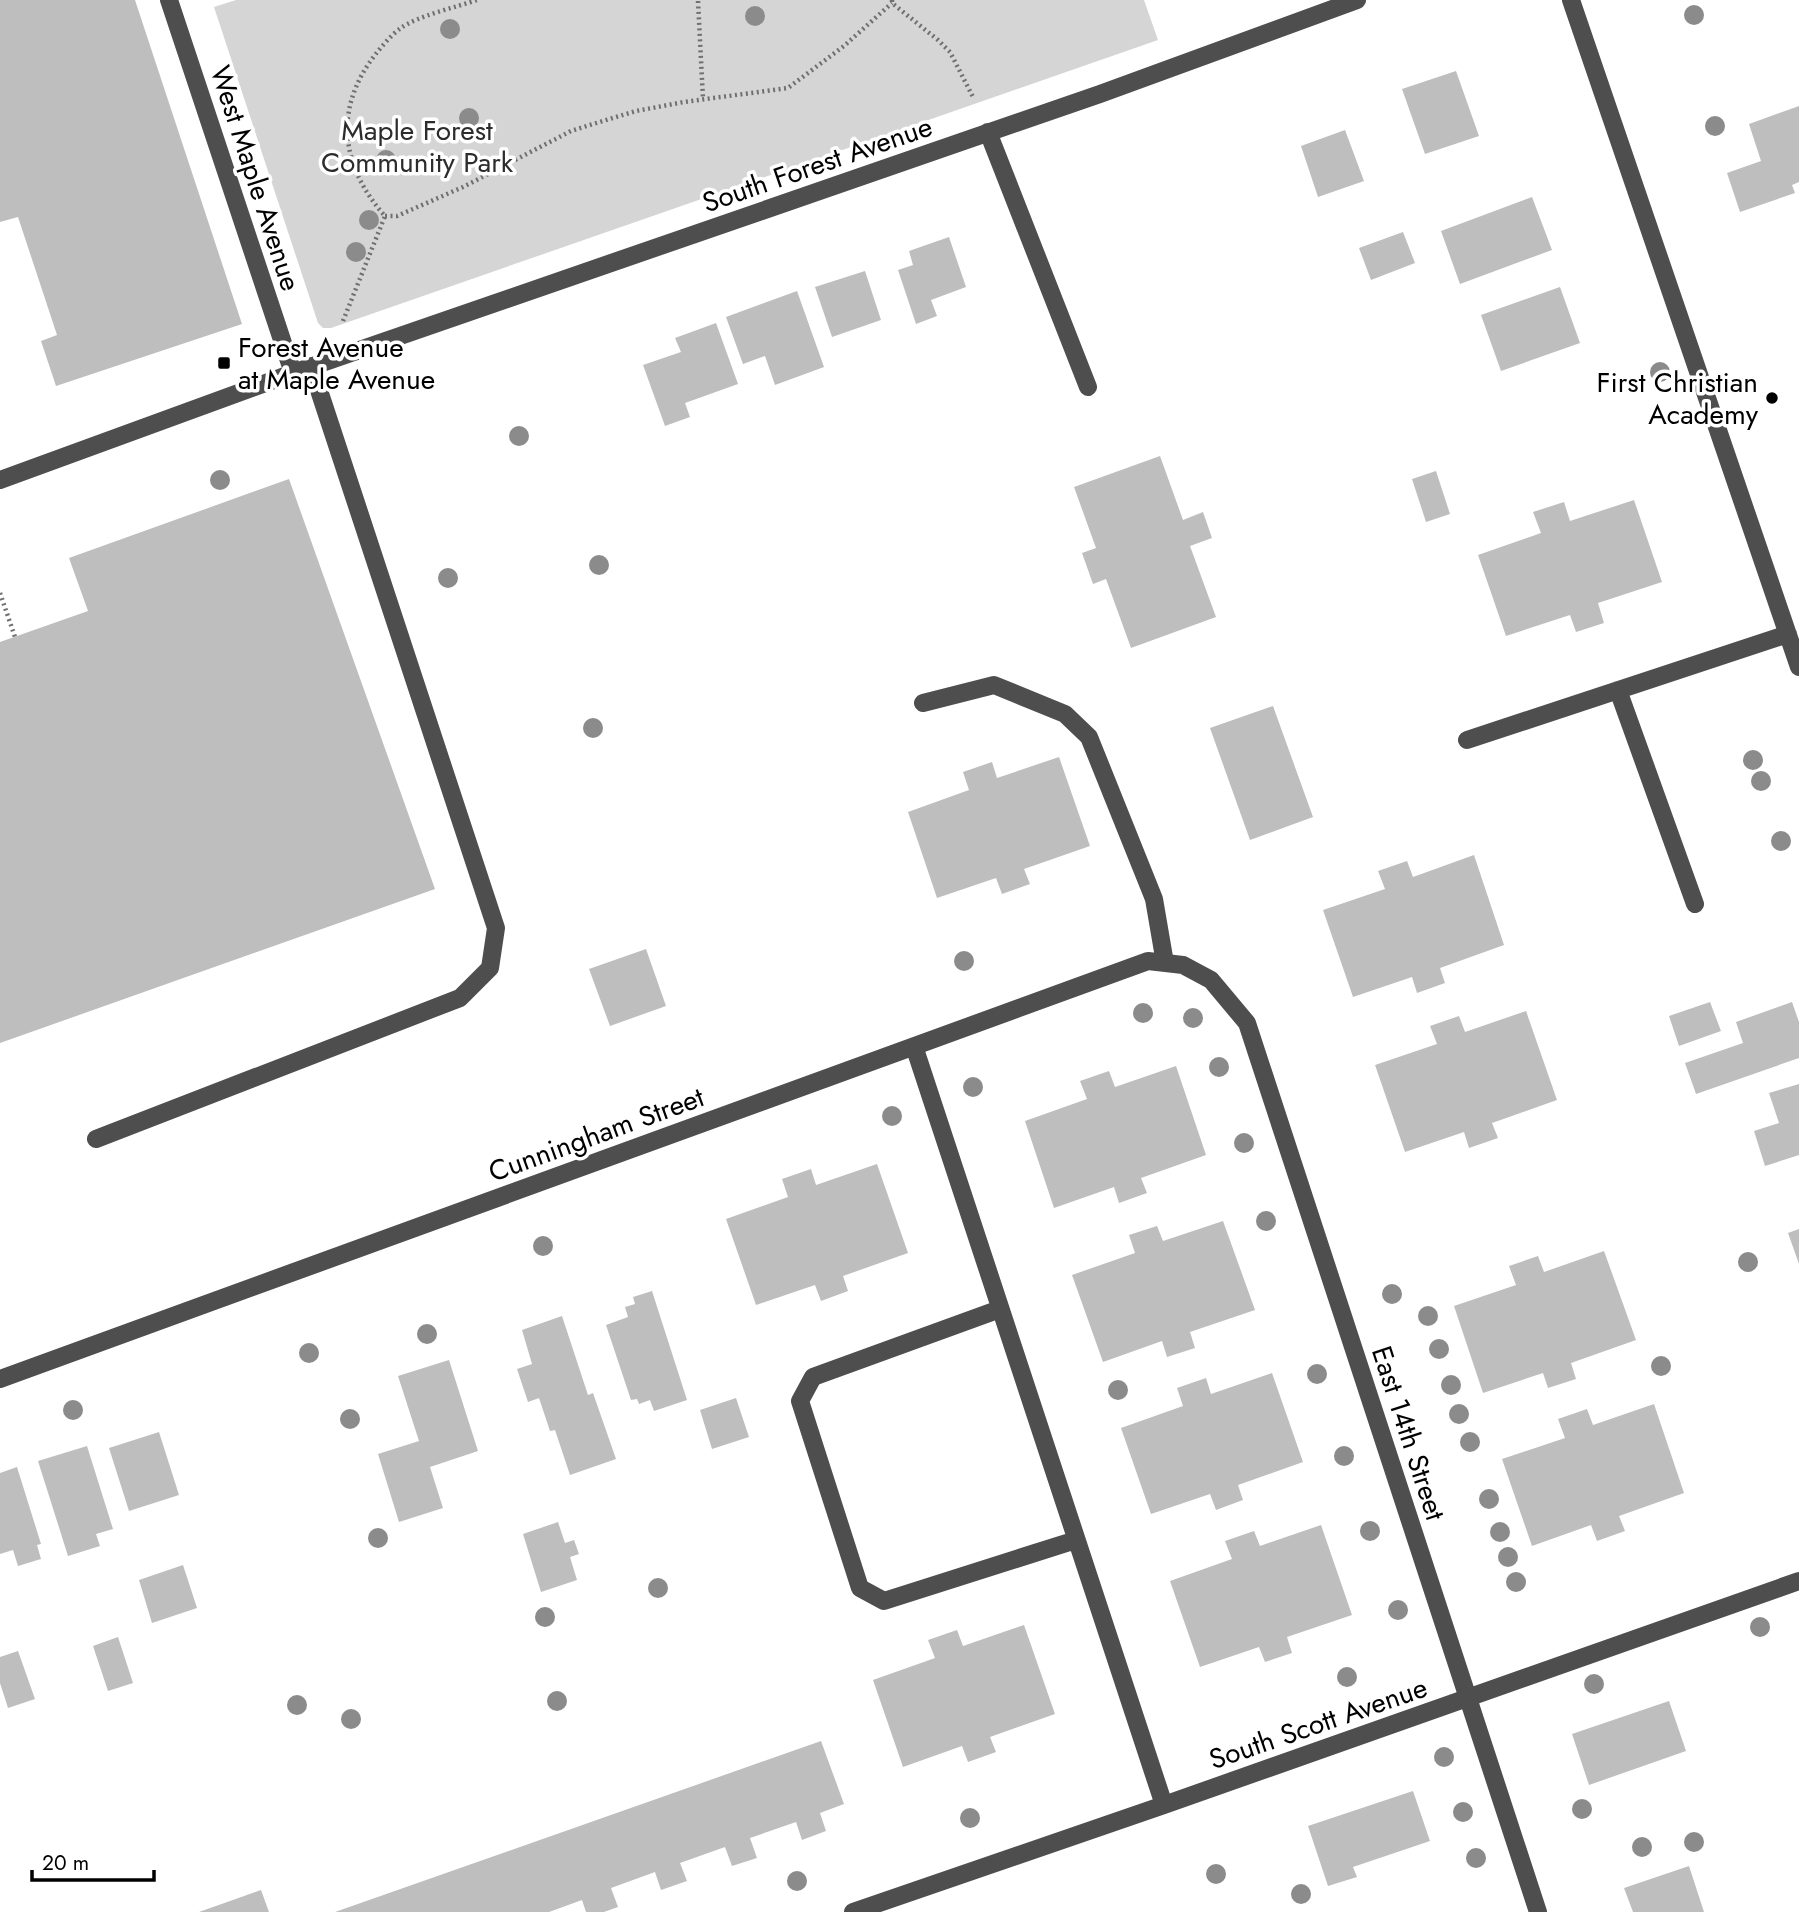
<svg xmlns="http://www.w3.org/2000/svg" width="1799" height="1912" font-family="Jost,sans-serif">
<rect width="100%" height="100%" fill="#fff"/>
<path fill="#d5d5d5" d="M236,0H1144L1158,40L331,328H323L318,323L214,7Z"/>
<path fill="#bebebe" d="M0,0H135L242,324L56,386L41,341L57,335L18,217L0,222Z
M1456,71L1479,136L1425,154L1402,89Z
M1799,106V182L1792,185L1795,193L1740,212L1727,173L1761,161L1749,124Z
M1345,130L1364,181L1318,197L1301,146Z
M1532,197L1552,250L1460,284L1441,231Z
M1403,232L1415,263L1371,280L1359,248Z
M949,237L966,287L931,300L937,316L916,324L898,270L913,265L909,251Z
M865,271L881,320L832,337L815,287Z
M1560,287L1580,343L1501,371L1481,315Z
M797,291L824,367L775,385L765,356L743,364L726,317Z
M716,323L738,384L685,403L690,417L665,426L643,365L681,352L675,338Z
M1160,456L1183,520L1203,512L1212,538L1190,546L1216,617L1131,648L1106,579L1093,584L1082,553L1096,548L1074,487Z
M1436,471L1450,514L1426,522L1412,479Z
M289,479L435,889L0,1043V642L88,611L69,558Z
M1634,500L1662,582L1598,603L1604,623L1576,632L1570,615L1506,636L1478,555L1541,533L1533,512L1564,502L1570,521Z
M1273,706L1313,817L1250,840L1210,728Z
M1059,757L1090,846L1024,869L1030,884L1002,894L996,878L937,898L908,812L969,790L963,772L992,762L997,778Z
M1474,855L1504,945L1440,968L1445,983L1417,993L1412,977L1353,997L1323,910L1385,889L1378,871L1407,861L1413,877Z
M646,949L666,1006L610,1026L589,969Z
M1710,1002L1721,1031L1679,1046L1669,1016Z
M1792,1002L1799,1022V1058L1696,1094L1685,1063L1743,1043L1736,1022Z
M1526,1011L1557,1100L1492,1123L1498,1138L1469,1148L1464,1132L1405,1152L1375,1065L1437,1044L1430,1026L1459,1016L1465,1032Z
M1176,1066L1206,1155L1141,1178L1147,1193L1119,1203L1114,1187L1054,1208L1025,1121L1087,1099L1080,1081L1109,1071L1115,1087Z
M1799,1084V1155L1765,1166L1754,1131L1779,1123L1769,1093Z
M877,1164L908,1253L843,1276L848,1291L821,1301L815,1285L756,1305L726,1219L788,1197L782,1179L811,1169L816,1185Z
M1223,1221L1255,1310L1190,1332L1195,1348L1167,1357L1162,1341L1103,1362L1072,1275L1135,1253L1129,1235L1157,1226L1163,1241Z
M1799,1229V1264L1788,1233Z
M1604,1251L1636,1340L1571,1363L1576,1379L1548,1388L1543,1373L1483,1393L1454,1306L1516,1285L1509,1266L1538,1256L1544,1272Z
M652,1291L687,1400L654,1411L650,1400L639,1404L637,1399L631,1400L606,1325L628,1317L625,1307L635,1304L633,1297Z
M562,1316L588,1395L593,1393L616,1459L570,1475L555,1430L550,1431L539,1398L528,1402L517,1369L532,1364L522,1330Z
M449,1360L478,1451L430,1467L443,1508L399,1522L378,1454L419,1441L398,1376Z
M1272,1373L1303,1462L1238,1485L1243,1500L1216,1510L1210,1494L1151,1514L1121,1428L1183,1406L1177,1388L1206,1378L1211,1394Z
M736,1398L749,1437L712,1449L700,1410Z
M1654,1404L1684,1493L1619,1516L1625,1531L1597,1541L1591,1525L1532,1546L1502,1459L1565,1438L1558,1419L1587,1409L1593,1425Z
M159,1432L179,1495L129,1511L109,1448Z
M87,1446L113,1529L96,1534L100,1546L68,1556L38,1461Z
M17,1467L41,1544L37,1545L41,1559L18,1566L13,1550L0,1554V1473Z
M558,1522L565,1543L574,1540L579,1554L570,1557L577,1580L541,1592L523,1534Z
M1321,1525L1352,1615L1287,1637L1292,1653L1265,1662L1259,1647L1200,1667L1170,1581L1232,1559L1225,1541L1254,1531L1260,1546Z
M183,1565L197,1608L152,1623L139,1580Z
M1024,1625L1055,1714L990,1737L996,1752L968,1762L962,1746L903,1767L873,1680L935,1658L928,1640L957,1630L963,1646Z
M118,1637L133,1683L108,1691L93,1646Z
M18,1651L35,1699L8,1708L0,1683V1657Z
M1669,1701L1686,1751L1589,1785L1572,1734Z
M821,1741L844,1804L820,1813L826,1831L802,1840L796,1822L750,1838L757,1858L732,1866L725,1847L680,1863L687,1881L661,1890L655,1872L611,1888L618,1907L604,1912H586L582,1900L549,1912H335Z
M1413,1791L1430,1841L1353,1867L1357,1877L1328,1886L1308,1826Z
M1689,1866L1704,1912H1633L1624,1888Z
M261,1890L269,1912H199Z"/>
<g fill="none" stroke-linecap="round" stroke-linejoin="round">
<path stroke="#707070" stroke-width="4.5" stroke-dasharray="2 3.5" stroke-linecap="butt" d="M892,0V3L938,40L950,52L974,99
M698,1L703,99
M385,216H397L463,187L571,131L593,124L636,111L684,102L788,88L844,46L892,3
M343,321L385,216C341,167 333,109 375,55C382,46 392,34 401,28C417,16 457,7 477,0
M0,593L15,637"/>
<path stroke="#4e4e4e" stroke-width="18" d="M169,0L293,373
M1571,0L1799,667
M988,132L1088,387
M0,480L293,373L1100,94L1357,0
M1618,690L1695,904
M923,703L994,685L1065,714L1089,737L1154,899L1165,963
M1467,740L1788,634
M914,1046L1164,1805
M96,1139L460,998L490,968L496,928L311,366
M1000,1309L813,1377L800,1401L860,1588L884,1601L1076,1540
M0,1379L1148,961L1183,965L1211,980L1247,1023L1538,1912
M853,1912L1164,1805L1799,1581"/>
</g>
<g fill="#8b8b8b">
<circle cx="1694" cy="15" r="10"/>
<circle cx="755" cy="16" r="10"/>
<circle cx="450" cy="29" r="10"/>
<circle cx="469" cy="118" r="10"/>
<circle cx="1715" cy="126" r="10"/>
<circle cx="386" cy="160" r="10"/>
<circle cx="369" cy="220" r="10"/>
<circle cx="356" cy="252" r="10"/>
<circle cx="1660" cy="372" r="10"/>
<circle cx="519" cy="436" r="10"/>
<circle cx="220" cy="480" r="10"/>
<circle cx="599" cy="565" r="10"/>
<circle cx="448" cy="578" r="10"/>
<circle cx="593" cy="728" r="10"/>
<circle cx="1753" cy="760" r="10"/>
<circle cx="1761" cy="781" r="10"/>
<circle cx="1781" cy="841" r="10"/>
<circle cx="964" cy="961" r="10"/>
<circle cx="1143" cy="1013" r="10"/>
<circle cx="1193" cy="1018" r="10"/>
<circle cx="1219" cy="1067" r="10"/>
<circle cx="973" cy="1087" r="10"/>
<circle cx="892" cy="1116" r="10"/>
<circle cx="1244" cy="1143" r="10"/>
<circle cx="1266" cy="1221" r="10"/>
<circle cx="543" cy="1246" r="10"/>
<circle cx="1748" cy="1262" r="10"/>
<circle cx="1392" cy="1294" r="10"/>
<circle cx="1428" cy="1316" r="10"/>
<circle cx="427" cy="1334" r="10"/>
<circle cx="1439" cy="1349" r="10"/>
<circle cx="309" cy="1353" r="10"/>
<circle cx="1661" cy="1366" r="10"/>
<circle cx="1317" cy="1374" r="10"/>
<circle cx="1451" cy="1385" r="10"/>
<circle cx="1118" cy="1390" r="10"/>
<circle cx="73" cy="1410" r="10"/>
<circle cx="1459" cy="1414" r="10"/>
<circle cx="350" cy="1419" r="10"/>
<circle cx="1470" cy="1442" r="10"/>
<circle cx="1344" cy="1456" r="10"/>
<circle cx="1489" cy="1499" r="10"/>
<circle cx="1370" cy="1531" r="10"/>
<circle cx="1500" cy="1532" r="10"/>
<circle cx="378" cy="1538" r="10"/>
<circle cx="1508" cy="1557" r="10"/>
<circle cx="1516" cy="1582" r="10"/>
<circle cx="658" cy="1588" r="10"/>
<circle cx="1398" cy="1610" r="10"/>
<circle cx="545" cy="1617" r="10"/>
<circle cx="1760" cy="1627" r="10"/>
<circle cx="1347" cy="1677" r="10"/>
<circle cx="1594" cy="1684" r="10"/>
<circle cx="557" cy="1701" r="10"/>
<circle cx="297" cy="1705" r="10"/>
<circle cx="351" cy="1719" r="10"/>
<circle cx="1444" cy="1757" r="10"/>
<circle cx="1582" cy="1809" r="10"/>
<circle cx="1463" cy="1812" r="10"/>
<circle cx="970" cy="1818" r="10"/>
<circle cx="1694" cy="1842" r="10"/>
<circle cx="1642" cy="1847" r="10"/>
<circle cx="1476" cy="1858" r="10"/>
<circle cx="1216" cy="1874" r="10"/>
<circle cx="797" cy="1881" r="10"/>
<circle cx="1301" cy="1894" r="10"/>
</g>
<g fill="#000" stroke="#fff" stroke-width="2.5">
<rect x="217" y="356" width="14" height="14" rx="3.5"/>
<circle cx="1772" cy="398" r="7"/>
</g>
<g text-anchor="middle" stroke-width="7" stroke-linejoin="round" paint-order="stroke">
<g font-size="28" fill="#2c2c2c" stroke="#fff">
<text x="417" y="140">Maple Forest<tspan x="417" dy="32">Community Park</tspan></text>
</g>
<g font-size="28" fill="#000" stroke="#fff">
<text transform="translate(817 164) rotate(-19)" y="10">South Forest Avenue</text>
<text transform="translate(256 178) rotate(72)" y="10">West Maple Avenue</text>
<text transform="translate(596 1134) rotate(-20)" y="10">Cunningham Street</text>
<text transform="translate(1409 1433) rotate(72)" y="10">East 14th Street</text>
<text transform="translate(1318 1723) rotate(-19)" y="10">South Scott Avenue</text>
</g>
<g font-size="28" fill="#000" stroke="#fff" text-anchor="start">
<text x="238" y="357">Forest Avenue<tspan x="238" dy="32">at Maple Avenue</tspan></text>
<text x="1758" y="392" text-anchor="end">First Christian<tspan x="1758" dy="32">Academy</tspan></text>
</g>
</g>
<path d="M32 1870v10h122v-10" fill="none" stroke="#000000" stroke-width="3.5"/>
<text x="42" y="1870" font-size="21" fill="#000000" stroke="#ffffff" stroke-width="5" paint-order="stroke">20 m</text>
</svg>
